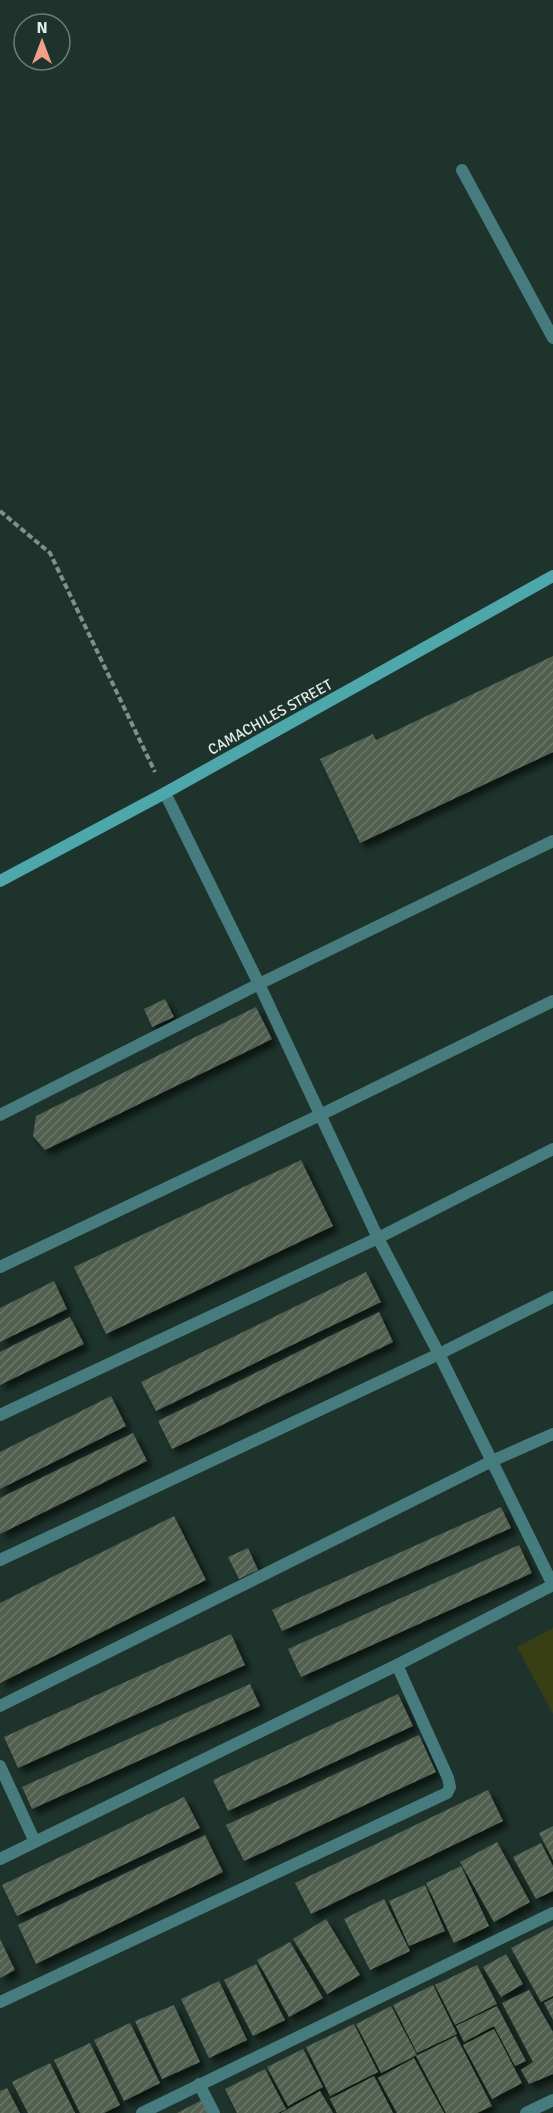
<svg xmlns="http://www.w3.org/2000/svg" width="553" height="2113" font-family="Signika,sans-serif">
<defs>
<pattern id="building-hatch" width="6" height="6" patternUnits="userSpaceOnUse" patternTransform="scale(1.5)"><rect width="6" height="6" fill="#515f50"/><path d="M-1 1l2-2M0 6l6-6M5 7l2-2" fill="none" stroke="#6a7669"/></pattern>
<filter id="shadow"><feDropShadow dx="5.5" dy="5.5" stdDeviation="3" flood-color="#0009"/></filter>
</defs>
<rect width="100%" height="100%" fill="#1e332c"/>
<path fill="#383f14" d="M553,1628V1714L517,1647Z"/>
<path fill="url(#building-hatch)" filter="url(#shadow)" d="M553,656V752L360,843L320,759L373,734L376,740Z
M165,999L174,1017L152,1027L144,1009Z
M256,1007L272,1039L45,1150L33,1136L36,1116Z
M301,1160L333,1226L106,1334L74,1267Z
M366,1272L381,1302L156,1411L141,1382Z
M54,1281L67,1309L0,1342V1308Z
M379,1312L393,1342L172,1449L158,1421Z
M70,1317L84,1344L0,1385V1352Z
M111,1396L126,1426L0,1489V1452Z
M133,1433L147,1461L0,1534V1498Z
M501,1507L511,1528L282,1631L272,1610Z
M174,1516L206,1580L0,1683V1603Z
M519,1545L532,1573L301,1677L288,1649Z
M248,1548L258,1570L239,1579L228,1557Z
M231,1634L245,1665L18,1768L4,1737Z
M250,1684L260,1706L32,1809L22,1787Z
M398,1694L413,1726L228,1811L213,1780Z
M419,1735L436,1772L244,1861L226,1825Z
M488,1790L503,1821L311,1914L295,1883Z
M184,1797L200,1828L17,1916L2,1885Z
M553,1826V1860L539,1833Z
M205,1835L223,1872L36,1964L18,1925Z
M497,1842L530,1902L494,1922L460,1862Z
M541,1843L553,1866V1891L536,1899L513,1857Z
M461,1866L489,1926L454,1943L426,1883Z
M425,1885L445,1931L409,1946L389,1901Z
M384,1899L410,1951L370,1970L344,1919Z
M326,1919L360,1975L327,1994L293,1939Z
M553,1926V1996L541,2002L511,1948Z
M0,1939L15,1970L0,1978Z
M290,1942L323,1998L289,2017L257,1960Z
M506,1954L523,1984L501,1997L483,1967Z
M256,1964L285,2020L253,2036L224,1980Z
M477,1965L497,2004L455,2025L435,1985Z
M219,1981L247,2040L209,2058L181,1999Z
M433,1985L457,2034L417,2053L393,2005Z
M529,1990L553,2032V2074L529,2084L521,2070L533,2062L502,2003Z
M553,1998V2020L544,2003Z
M174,2005L200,2062L162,2079L135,2021Z
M391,2006L417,2055L381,2073L356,2024Z
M497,2006L526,2061L515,2066L494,2026L464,2042L456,2026Z
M130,2023L160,2083L124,2101L94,2040Z
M354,2024L378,2072L330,2096L306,2047Z
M494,2029L522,2083L492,2099L463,2045Z
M456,2036L492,2106L477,2113H446L416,2056Z
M90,2043L120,2105L104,2113H80L54,2060Z
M303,2049L323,2087L288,2106L267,2067Z
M414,2058L444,2113H397L378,2078Z
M50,2063L75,2113H28L12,2082Z
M265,2069L286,2109L278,2113H237L225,2089Z
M374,2076L393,2113H337L330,2099Z
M7,2088L20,2113H0V2091Z
M320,2091L333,2113H281Z
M204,2099L212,2113H177Z"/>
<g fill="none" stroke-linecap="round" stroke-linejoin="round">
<path stroke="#80918b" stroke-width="4" stroke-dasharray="6 3" stroke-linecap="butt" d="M0,511L50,553L155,772"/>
<path stroke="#467c7e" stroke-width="12" d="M462,170L553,338
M199,2084L214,2113"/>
<path stroke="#467c7e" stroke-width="12" d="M165,793L259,984L378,1238L439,1354L553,1585
M0,1115L259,984L553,841
M0,1267L320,1115L553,1001
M0,1415L378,1238L553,1149
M0,1560L439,1354L553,1297
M0,1706L492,1461L553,1434
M0,1766L35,1842
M0,1859L397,1665L553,1585
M0,2002L447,1793L450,1787L448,1778L397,1665
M142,2113L553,1913
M526,2113L553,2100"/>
<path stroke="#4da7ab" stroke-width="12" d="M0,881L165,793L553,576"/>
</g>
<g text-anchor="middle" stroke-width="6" stroke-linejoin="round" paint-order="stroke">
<g font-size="15" fill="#e0ede8" stroke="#1e332c">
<text transform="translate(270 717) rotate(-29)" y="5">CAMACHILES STREET</text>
</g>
</g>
<g transform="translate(42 42)"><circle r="28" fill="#1e332c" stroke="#6c7d77" stroke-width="1.5"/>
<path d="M0-4.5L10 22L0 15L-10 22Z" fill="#f49e88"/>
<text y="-9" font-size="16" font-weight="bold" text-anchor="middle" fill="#e0ede8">N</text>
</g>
</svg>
